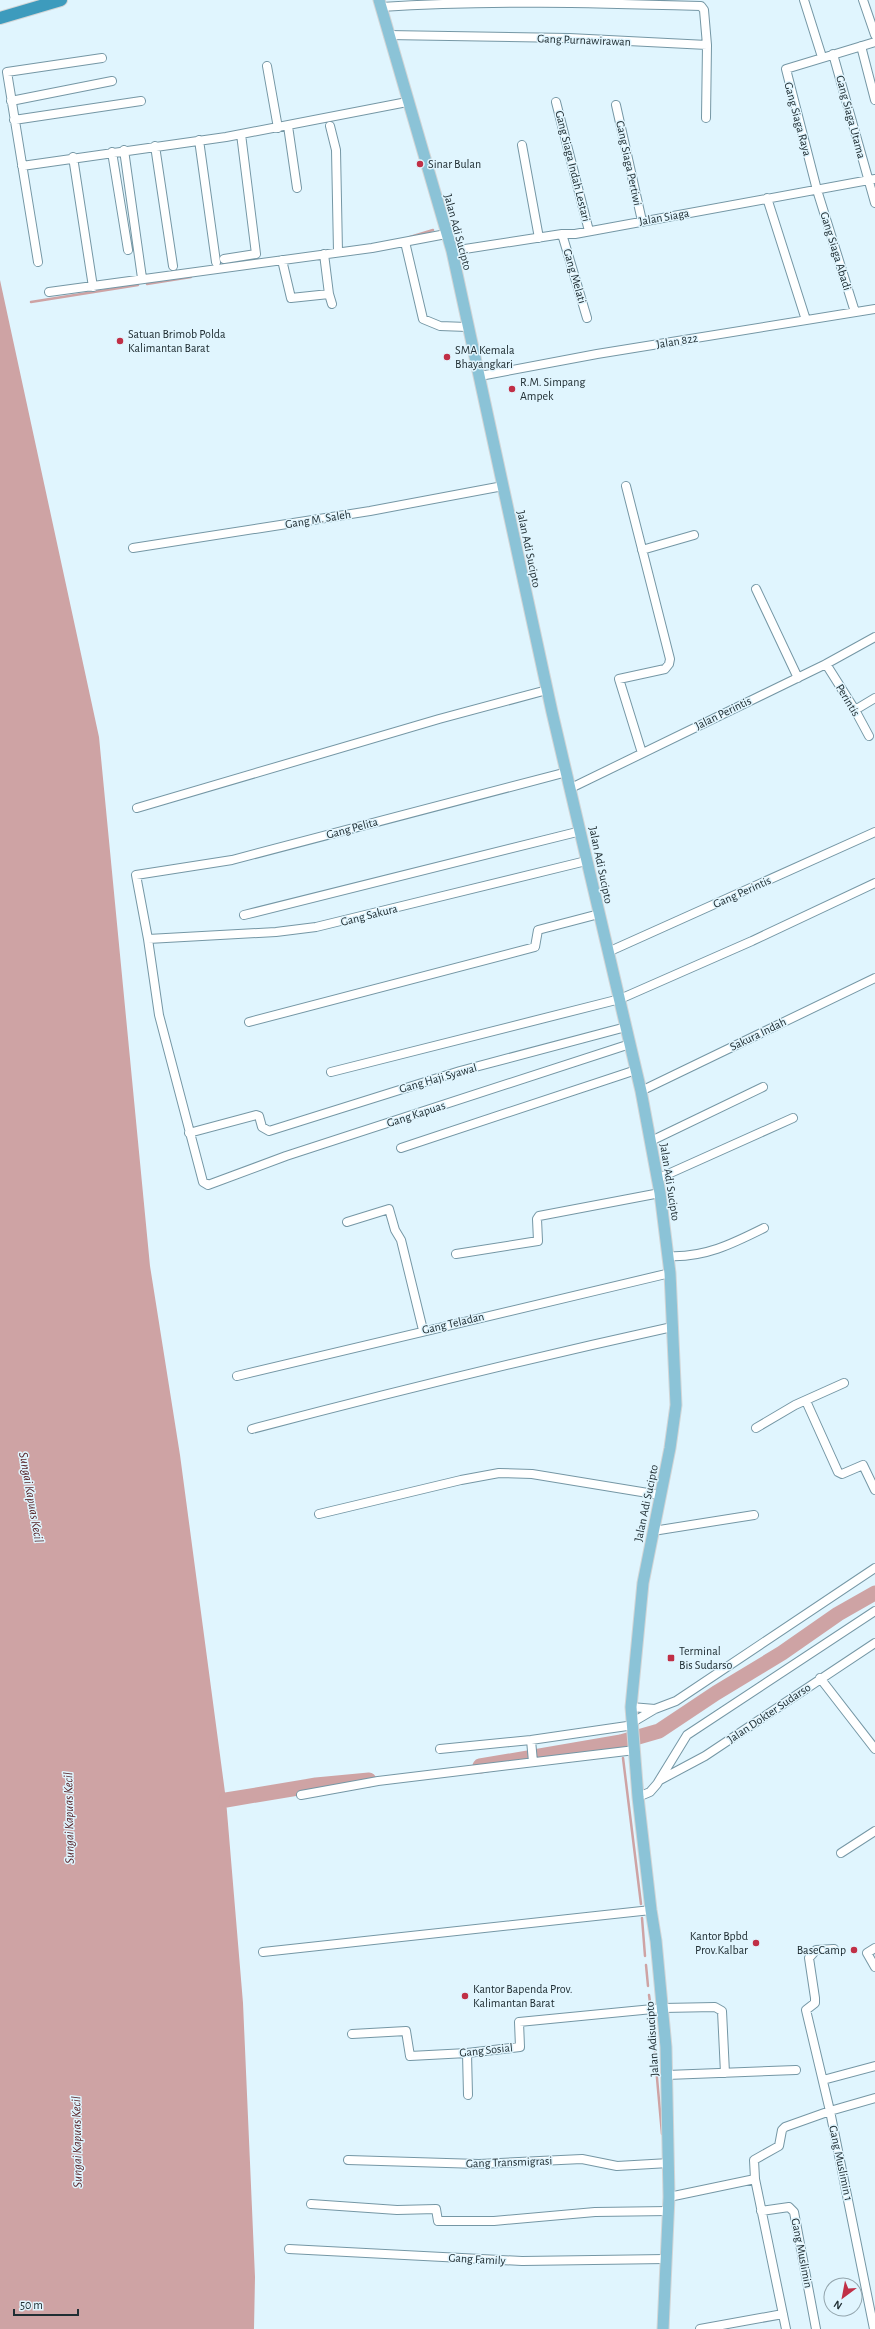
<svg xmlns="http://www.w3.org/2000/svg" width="875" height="2329" font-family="'Alegreya Sans',sans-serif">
<rect width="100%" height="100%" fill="#e0f5fe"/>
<path fill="#cea3a4" d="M0,280L99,737L150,1266L180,1455L226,1800L243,2003L255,2277L254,2329H0Z"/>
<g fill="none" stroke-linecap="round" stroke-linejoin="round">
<path stroke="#cea3a4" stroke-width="2.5" d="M410,237L433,230
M147,284L191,277
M31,302L138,285
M621,1742V1744
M623,1758L641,1904
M642,1918L645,1956
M646,1965L648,1986
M649,1995L650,2002
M651,2017L654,2043
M655,2052V2057
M656,2067L662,2134"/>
<path stroke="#cea3a4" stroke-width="15" d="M480,1766L621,1742L659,1731L716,1693L782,1653L838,1614L875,1593
M226,1800L316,1785L369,1780"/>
<g stroke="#7597a5" stroke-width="10">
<path id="minor" d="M804,0L822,57
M863,0L875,35
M381,7C487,0 594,3 701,6L704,10L707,45
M388,35L569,38L707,45L706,118
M861,46L875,100
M833,54L875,203
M267,66L278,128
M11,101L112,81
M556,102L589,231
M616,105L642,221
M14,120L141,101
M288,126L297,188
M330,126L336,150L338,252
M199,140L216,262
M522,145L539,238
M155,146L173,266
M124,150L142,278
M112,152L128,250
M73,157L93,287
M22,166L226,137L407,102
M767,198L806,320
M562,234L587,318
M405,242L423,319L440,326L467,327
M452,251L562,234H575L875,179
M224,259L256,254L241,134
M282,260L291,298L329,294L324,254
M38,262L7,72L102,58
M49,292L372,248L446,234
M329,294L332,304
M855,312L817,190L786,69L875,42
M480,376L597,354L875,309
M626,486L670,659L669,664L665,669L619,679L642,753
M133,548L370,511L503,486
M642,550L694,535
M756,589L798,678
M826,664L855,710L869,736
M855,710L875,698
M567,772L232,860L136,875L148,939L159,1015L203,1182L208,1185L286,1156L630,1044
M571,788L826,664L875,637
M137,808L439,719L547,690
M244,915L581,831
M148,939L276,932L316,927L586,861
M608,952L875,832
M249,1022L535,947L538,930L599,914
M331,1072L620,999L752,941L875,883
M641,1091L875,978
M189,1133L256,1115L259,1116L262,1127L269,1131L460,1071L626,1027
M651,1141L763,1087
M401,1148L636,1070
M657,1179L793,1118
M347,1222L389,1209L395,1230L401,1240L423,1330
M456,1254L538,1241L537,1219L539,1216L660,1193
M668,1256C704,1258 732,1244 764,1228
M237,1376L670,1273
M806,1401L838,1472L842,1474L863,1465L875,1490
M756,1428L795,1405L844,1383
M252,1429C392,1392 531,1358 672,1327
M319,1514L461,1480L499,1473L532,1474L660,1495
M653,1531L754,1515
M820,1678L875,1749
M631,1707L655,1709
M633,1722L655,1709L676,1701L875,1568
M531,1740L533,1762
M440,1749L531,1740L634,1725
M660,1780L705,1756L875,1643
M301,1795L378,1781L635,1750
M638,1797L650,1792L657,1784L687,1735L875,1611
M841,1853L875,1831
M875,1948L867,1953L875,1967
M834,1949L816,1950L809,1958L815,1998V2003L806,2010L830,2111L875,2098
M263,1952L651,1910
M352,2034L406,2031L410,2056L467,2053L520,2047L519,2022L663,2008L715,2007L722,2011L725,2073
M467,2053L468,2095
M667,2075L796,2070
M823,2080L875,2066
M348,2160L479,2164L582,2159L617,2166L669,2163
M755,2179L754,2160L779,2146L782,2130L785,2127L830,2111L874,2329
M669,2197L755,2179L786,2329
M311,2204L397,2210L436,2209L438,2221H494L595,2212L669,2211
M761,2211L789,2207L794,2212L816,2329
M289,2249L522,2261L666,2259
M700,2329L783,2314"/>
</g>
<g stroke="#d2d5d6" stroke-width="13">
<path id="major" d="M379,0L452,251L552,712L641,1091L660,1193L670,1273L676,1405L670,1448L643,1583L631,1707L638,1797L651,1910L656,1941L666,2047L669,2197L663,2329"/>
</g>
<g stroke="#d2d5d6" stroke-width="14">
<path id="highway" d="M0,18L61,0"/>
</g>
<use href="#minor" stroke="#fff" stroke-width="8"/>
<use href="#major" stroke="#8bc3d7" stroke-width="11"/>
<use href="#highway" stroke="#3d9bbd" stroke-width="12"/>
</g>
<g fill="#c02f46" stroke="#e0f5fe" stroke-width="1.5">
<circle cx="420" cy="164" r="4"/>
<circle cx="120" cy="341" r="4"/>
<circle cx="447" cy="357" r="4"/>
<circle cx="512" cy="389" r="4"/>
<rect x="667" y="1654" width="8" height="8" rx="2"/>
<circle cx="756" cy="1943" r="4"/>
<circle cx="854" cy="1950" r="4"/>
<circle cx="465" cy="1996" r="4"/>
</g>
<g text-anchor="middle" stroke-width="3" stroke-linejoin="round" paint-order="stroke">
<g font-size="12" fill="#202e33" stroke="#e0f5fe">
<text transform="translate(584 40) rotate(2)" y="4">Gang Purnawirawan</text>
<text transform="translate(851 117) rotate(75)" y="4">Gang Siaga Utama</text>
<text transform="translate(798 119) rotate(75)" y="4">Gang Siaga Raya</text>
<text transform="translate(629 163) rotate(78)" y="4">Gang Siaga Pertiwi</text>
<text transform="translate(573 166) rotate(76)" y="4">Gang Siaga Indah Lestari</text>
<text transform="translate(664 217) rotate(-10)" y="4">Jalan Siaga</text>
<text transform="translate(458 232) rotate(75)" y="4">Jalan Adi Sucipto</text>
<text transform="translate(836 251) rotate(73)" y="4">Gang Siaga Abadi</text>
<text transform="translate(575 276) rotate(74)" y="4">Gang Melati</text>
<text transform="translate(677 341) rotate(-9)" y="4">Jalan 822</text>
<text transform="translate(318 519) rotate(-9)" y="4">Gang M. Saleh</text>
<text transform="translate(529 549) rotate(78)" y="4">Jalan Adi Sucipto</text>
<text transform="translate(848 700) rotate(59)" y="4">Perintis</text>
<text transform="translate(723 713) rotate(-26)" y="4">Jalan Perintis</text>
<text transform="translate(352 828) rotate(-15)" y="4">Gang Pelita</text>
<text transform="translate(601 865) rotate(78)" y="4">Jalan Adi Sucipto</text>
<text transform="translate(742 892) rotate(-24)" y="4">Gang Perintis</text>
<text transform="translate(369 915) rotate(-14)" y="4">Gang Sakura</text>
<text transform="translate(758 1034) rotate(-26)" y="4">Sakura Indah</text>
<text transform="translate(438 1078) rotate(-16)" y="4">Gang Haji Syawal</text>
<text transform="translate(416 1114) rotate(-18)" y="4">Gang Kapuas</text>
<text transform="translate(670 1182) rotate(81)" y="4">Jalan Adi Sucipto</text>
<text transform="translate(453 1323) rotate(-13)" y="4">Gang Teladan</text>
<text transform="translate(646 1503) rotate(-78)" y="4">Jalan Adi Sucipto</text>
<text transform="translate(769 1713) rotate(-34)" y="4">Jalan Dokter Sudarso</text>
<text transform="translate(652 2039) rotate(-94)" y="4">Jalan Adisucipto</text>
<text transform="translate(486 2050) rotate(-6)" y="4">Gang Sosial</text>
<text transform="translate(509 2162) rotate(-2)" y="4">Gang Transmigrasi</text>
<text transform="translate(841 2163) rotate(78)" y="4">Gang Muslimin 1</text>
<text transform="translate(802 2253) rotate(79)" y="4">Gang Muslimin</text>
<text transform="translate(477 2259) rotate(3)" y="4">Gang Family</text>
</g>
<g font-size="12" fill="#202e33" stroke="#e0f5fe" text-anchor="start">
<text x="428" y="168">Sinar Bulan</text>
<text x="128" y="338">Satuan Brimob Polda<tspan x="128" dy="14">Kalimantan Barat</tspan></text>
<text x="455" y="354">SMA Kemala<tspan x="455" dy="14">Bhayangkari</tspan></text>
<text x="520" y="386">R.M. Simpang<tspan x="520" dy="14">Ampek</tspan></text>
<text x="679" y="1655">Terminal<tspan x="679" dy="14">Bis Sudarso</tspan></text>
<text x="748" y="1940" text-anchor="end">Kantor Bpbd<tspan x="748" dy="14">Prov.Kalbar</tspan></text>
<text x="846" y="1954" text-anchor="end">BaseCamp</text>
<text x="473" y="1993">Kantor Bapenda Prov.<tspan x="473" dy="14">Kalimantan Barat</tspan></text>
</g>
<g font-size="13" font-style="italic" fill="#541e23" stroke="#e0f5fe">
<text transform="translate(32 1497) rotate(80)" y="5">Sungai Kapuas Kecil</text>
<text transform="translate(68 1818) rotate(-91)" y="5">Sungai Kapuas Kecil</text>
<text transform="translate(76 2142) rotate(-91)" y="5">Sungai Kapuas Kecil</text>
</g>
</g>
<g transform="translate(843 2297) rotate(212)"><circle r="19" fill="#e0f5fe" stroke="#93a5ad"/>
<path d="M0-3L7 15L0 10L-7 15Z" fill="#c02f46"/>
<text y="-6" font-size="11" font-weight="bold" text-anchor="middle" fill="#202e33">N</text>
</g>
<path d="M14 2309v6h64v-6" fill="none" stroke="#202e33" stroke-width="2"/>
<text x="20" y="2309" font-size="12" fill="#202e33" stroke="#e0f5fe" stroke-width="3" paint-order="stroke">50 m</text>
</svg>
